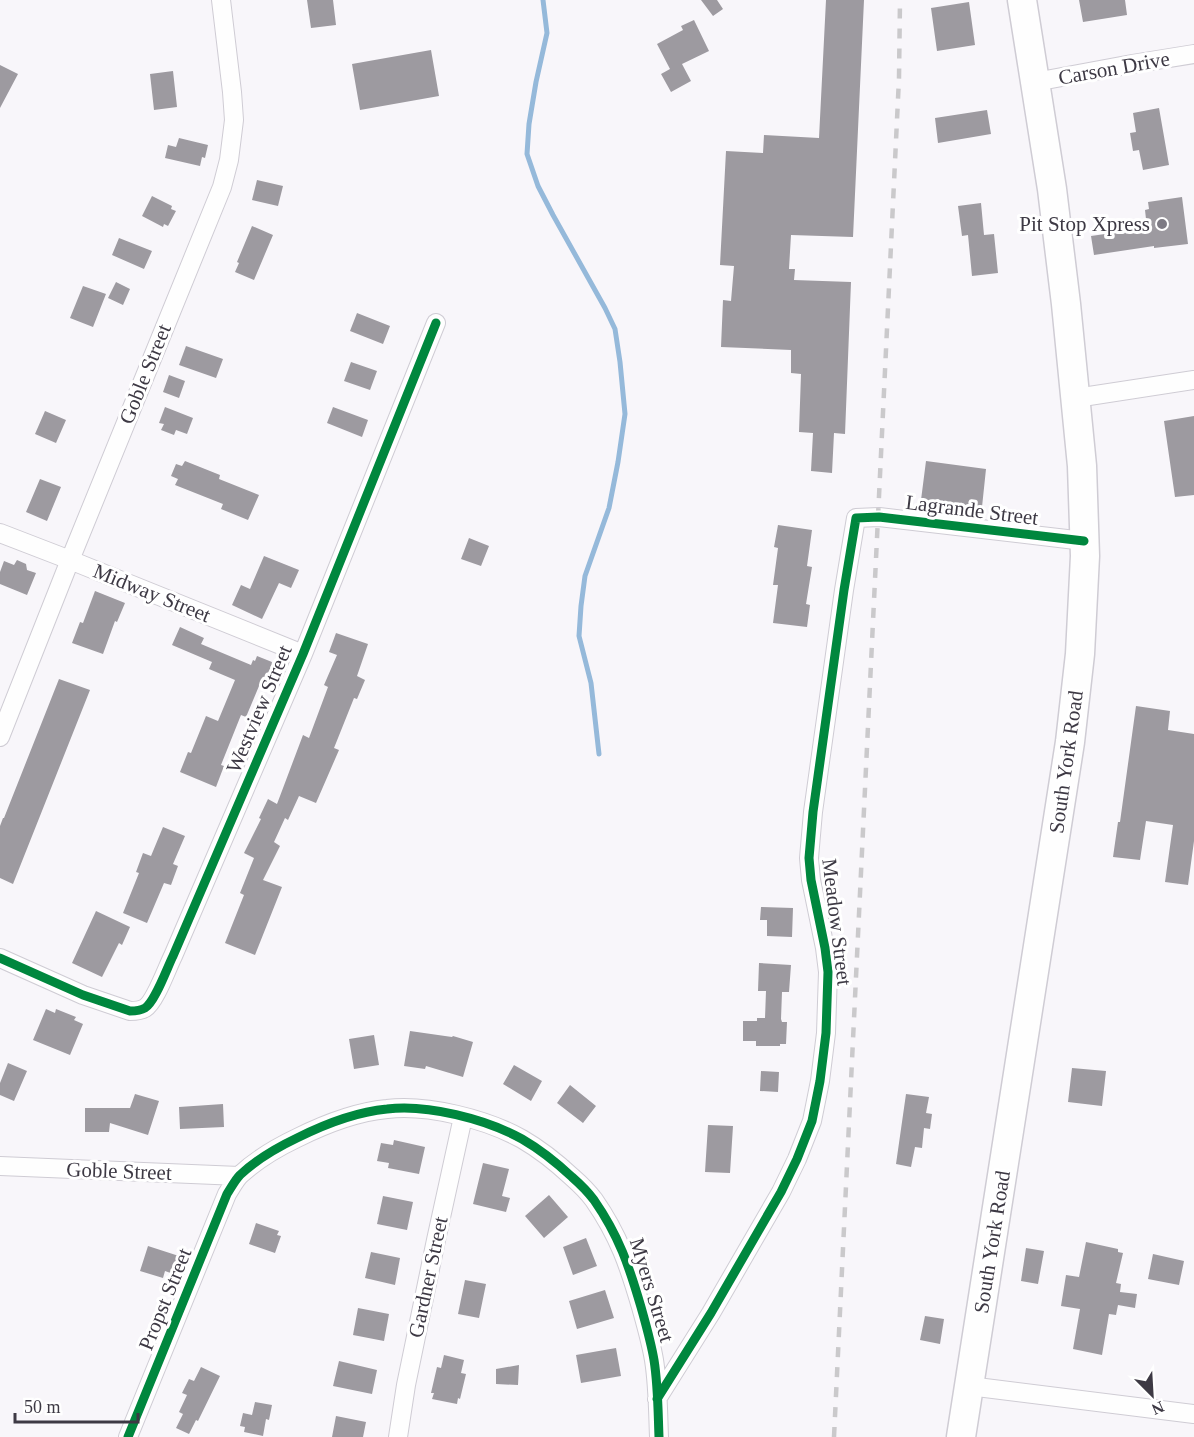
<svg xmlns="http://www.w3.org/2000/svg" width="1194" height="1437" font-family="'Times New Roman',serif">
<rect width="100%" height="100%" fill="#f8f6fa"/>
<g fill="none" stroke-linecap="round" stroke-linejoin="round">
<path stroke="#95b9da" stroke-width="5" d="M543,0L547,33L536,82L529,124L527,154L538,186L553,215L605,308L615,329L620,362L625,414L618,462L609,508L585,576L581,606L579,636L591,683L599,754"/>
</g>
<path fill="#9d9aa0" d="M307,0H333L336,25L311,28Z
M701,0H717L723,9L713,16Z
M826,0H864L853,237L791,235L789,269H795L794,280L851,282L845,434L834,433L832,473L811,471L813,433L799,432L801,374L791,373V350L721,347L723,300L731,301L734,266L720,265L726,151L763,153L764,135L819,138Z
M1079,0H1125L1127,15L1083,22Z
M969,2L975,45L937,51L931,8Z
M694,20L709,51L682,64L691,81L671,92L661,74L670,69L657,44L683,30L681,26Z
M431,50L439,96L360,110L352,64Z
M0,65L18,74L0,108Z
M173,71L177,107L154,110L150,74Z
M1159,108L1169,165L1143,170L1139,150L1133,151L1130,133L1136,132L1133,113Z
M987,110L991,134L938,143L935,118Z
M179,138L208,145L205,158L202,157L200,166L165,158L168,145L176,147Z
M257,180L283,186L278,206L252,200Z
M152,196L172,206L171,209L176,211L168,226L164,224L163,227L142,216Z
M1182,197L1188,244L1154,248V246L1094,255L1091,236L1147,228L1145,210L1149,209L1148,202Z
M981,203L984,235L994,234L998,273L972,276L968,235L962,236L958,206Z
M252,226L273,235L254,280L235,272L239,263L237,262Z
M119,238L152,251L144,269L112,255Z
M116,282L130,289L123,305L108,298Z
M83,286L106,294L93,327L70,318Z
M357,313L390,326L383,344L350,331Z
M186,346L223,359L216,378L179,365Z
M351,362L377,371L370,390L344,381Z
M169,375L185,381L179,398L163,392Z
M165,407L193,418L187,434L176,430L174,435L161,430L164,424L159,423Z
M333,407L368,420L362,437L327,423Z
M45,411L66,420L56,443L35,434Z
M1194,416V495L1175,497L1164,421Z
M185,461L220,475L219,479L259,495L248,520L221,509L223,504L175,485L178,479L171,476L176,464L182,466Z
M926,461L986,469L982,507L921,500Z
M40,479L61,487L47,521L26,512Z
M778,525L812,530L807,566L812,567L806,604L810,605L807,627L773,623L778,585H773L778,548L774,547Z
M469,538L489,546L481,566L461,559Z
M264,556L299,570L291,588L279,583L262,619L232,605L241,585L250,589Z
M17,560L26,564L27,570L36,573L27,595L0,584V572L4,561L14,565Z
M95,591L125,603L117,622L115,621L103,654L72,643L80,622L83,623Z
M180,627L204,638L201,644L251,665L253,660L255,661L257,656L272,662L271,667L274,668L266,689L259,686L246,717L241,715L221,765L224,766L216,787L180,772L188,752L191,753L206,716L218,721L235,680L209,669L212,662L172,645Z
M336,633L368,644L357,676L365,680L357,699L354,698L334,748L339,750L316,803L299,796L288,820L285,818L274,842L280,846L263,880L282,887L255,955L225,943L244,895L240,893L254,858L244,853L261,819L259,818L268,799L277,804L303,735L309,738L328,687L324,685L337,655L329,652Z
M59,679L90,690L13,884L0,878V826L3,818H4Z
M1136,706L1170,711L1168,730L1194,734V841L1188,885L1165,882L1173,825L1146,821L1140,860L1113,857L1118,822H1120Z
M163,827L185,836L173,864L178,866L171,885L164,883L147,923L123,913L139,873L136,872L143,853L151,856Z
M761,907L793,908L792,937L767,936V920H760Z
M96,911L130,927L122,945L119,943L102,977L72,963Z
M759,963L791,965L789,992H782L781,1019L782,1022H787L786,1044H780V1046H756V1041H743V1021H757V1018H765L766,991H758Z
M46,1009L55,1013L56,1009L76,1017L74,1020L83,1024L70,1055L33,1040Z
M410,1031L452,1037L453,1036L473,1042L463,1077L426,1066L425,1069L404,1066Z
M374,1035L379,1065L354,1069L349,1039Z
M8,1063L27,1071L14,1101L0,1095V1083Z
M514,1065L542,1081L531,1101L503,1084Z
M1072,1068L1106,1071L1102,1106L1068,1102Z
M761,1071L779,1072L778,1092L760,1091Z
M570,1085L596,1106L583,1123L557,1103Z
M135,1094L159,1101L148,1135L110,1123L109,1132H85V1108H130Z
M906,1094L929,1097L926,1113L932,1114L930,1129L924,1128L922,1148L915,1147L911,1167L896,1164Z
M223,1104L224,1127L180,1129L179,1107Z
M708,1125L733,1126L730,1173L705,1172Z
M394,1140L425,1147L419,1174L388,1168L389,1163L377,1161L381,1143L393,1145Z
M483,1163L509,1169L502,1196L510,1198L506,1212L473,1204Z
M549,1195L568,1217L544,1238L525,1216Z
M383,1196L413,1202L407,1230L377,1224Z
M256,1223L279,1231L277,1235L281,1236L275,1253L249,1244Z
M586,1238L597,1266L573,1275L563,1247Z
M1086,1242L1118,1249V1252L1123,1253L1116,1283L1121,1284L1120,1292L1137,1294L1135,1308L1118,1305L1116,1315L1109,1314L1102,1355L1073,1349L1080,1309L1061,1306L1066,1275L1079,1277Z
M148,1246L182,1257L176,1275L165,1271L163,1278L140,1271Z
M1026,1248L1044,1251L1038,1284L1021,1281Z
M371,1252L400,1258L395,1285L365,1278Z
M1153,1254L1184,1261L1179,1285L1148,1279Z
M465,1280L486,1284L479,1318L458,1314Z
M605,1290L614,1318L577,1329L569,1301Z
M358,1308L389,1314L384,1341L353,1335Z
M925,1316L944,1319L940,1344L920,1340Z
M616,1348L621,1376L581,1383L576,1355Z
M444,1355L464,1360L461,1373L466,1374L460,1399L458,1398L457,1404L432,1399L434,1393H431L437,1367L441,1368Z
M339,1361L377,1370L372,1394L333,1386Z
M519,1365L518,1385L496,1384V1369Z
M201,1367L220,1376L198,1421L196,1420L189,1434L176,1428L183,1414L179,1412L187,1395L182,1393L189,1379L194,1381Z
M255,1402L272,1405L269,1420L266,1419L263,1436L244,1432L245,1427L240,1426L243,1413L252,1415Z
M336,1416L366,1422L363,1437H332Z"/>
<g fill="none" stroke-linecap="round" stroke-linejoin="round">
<g stroke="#cfccd4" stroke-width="20">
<path id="street" d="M1035,82L1132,64L1194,54
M1076,398L1194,380
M0,533L70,560L303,654
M0,737L70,560L222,187L229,160L234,120L232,92L221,0
M0,958L83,995L130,1011C135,1011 140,1011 145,1008C155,1002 167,968 173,956L303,654L436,323
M0,1166L239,1176
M969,1386L1194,1414
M657,1399L711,1313L781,1192L797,1159L812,1121L820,1081L826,1033L828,972L825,948L811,880L809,858L813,812L844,590L856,518L879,517L1084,541
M128,1437L227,1194C231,1188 235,1180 240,1175C256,1160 276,1148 297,1138C325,1124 355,1112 387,1109C427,1104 486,1119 522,1139C541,1150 557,1163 572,1177C580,1184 588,1192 594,1200C619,1236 629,1266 641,1307C646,1325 651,1342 654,1360C658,1385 658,1411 659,1437
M398,1437L406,1385L436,1240L463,1117"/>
</g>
<g stroke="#cfccd4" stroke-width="31">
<path id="primary" d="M961,1437L1070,742L1080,654L1085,556L1082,466L1066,304L1052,189L1022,0"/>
</g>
<use href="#street" stroke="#fefefe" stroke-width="18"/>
<use href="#primary" stroke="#fefefe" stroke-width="28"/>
<path stroke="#cac9cb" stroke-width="4.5" stroke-dasharray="10 10" stroke-linecap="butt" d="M834,1437L899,78L900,0"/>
<g stroke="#fff" stroke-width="13">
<path id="cycleway" d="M0,958L83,995L130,1011C135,1011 140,1011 145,1008C155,1002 167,968 173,956L303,654L436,323
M657,1399L711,1313L781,1192L797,1159L812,1121L820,1081L826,1033L828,972L825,948L811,880L809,858L813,812L844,590L856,518L879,517L1084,541
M128,1437L227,1194C231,1188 235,1180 240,1175C256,1160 276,1148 297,1138C325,1124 355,1112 387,1109C427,1104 486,1119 522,1139C541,1150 557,1163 572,1177C580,1184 588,1192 594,1200C619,1236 629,1266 641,1307C646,1325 651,1342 654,1360C658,1385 658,1411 659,1437"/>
</g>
<use href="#cycleway" stroke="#00873e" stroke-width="9"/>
</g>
<circle fill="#7e7b84" stroke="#fff" stroke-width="2" cx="1162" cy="224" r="6"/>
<g text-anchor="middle" stroke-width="6" stroke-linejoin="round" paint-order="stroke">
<g font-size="21" fill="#3d3944" stroke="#fff">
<text transform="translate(1114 68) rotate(-10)" y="7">Carson Drive</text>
<text transform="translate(145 374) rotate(-68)" y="7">Goble Street</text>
<text transform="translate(972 510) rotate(7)" y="7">Lagrande Street</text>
<text transform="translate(152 593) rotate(22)" y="7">Midway Street</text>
<text transform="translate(259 709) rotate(-67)" y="7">Westview Street</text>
<text transform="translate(1066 762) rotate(-82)" y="7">South York Road</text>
<text transform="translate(837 922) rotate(83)" y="7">Meadow Street</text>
<text transform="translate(119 1171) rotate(2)" y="7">Goble Street</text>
<text transform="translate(992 1242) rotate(-81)" y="7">South York Road</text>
<text transform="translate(428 1277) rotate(-78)" y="7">Gardner Street</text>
<text transform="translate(652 1290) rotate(73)" y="7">Myers Street</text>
<text transform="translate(165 1299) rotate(-68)" y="7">Propst Street</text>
</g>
<g font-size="21" fill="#3d3944" stroke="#fff" text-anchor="end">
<text x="1150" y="231">Pit Stop Xpress</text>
</g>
</g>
<g transform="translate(1152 1395) rotate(156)" stroke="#ffffff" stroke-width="4.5" paint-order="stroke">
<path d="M0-4.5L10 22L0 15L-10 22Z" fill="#3d3944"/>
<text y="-9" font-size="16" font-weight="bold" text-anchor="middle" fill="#3d3944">N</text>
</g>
<path d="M15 1413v9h123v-9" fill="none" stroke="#3d3944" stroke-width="3"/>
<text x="24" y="1413" font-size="18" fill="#3d3944" stroke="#ffffff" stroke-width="4.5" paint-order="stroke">50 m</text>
</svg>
